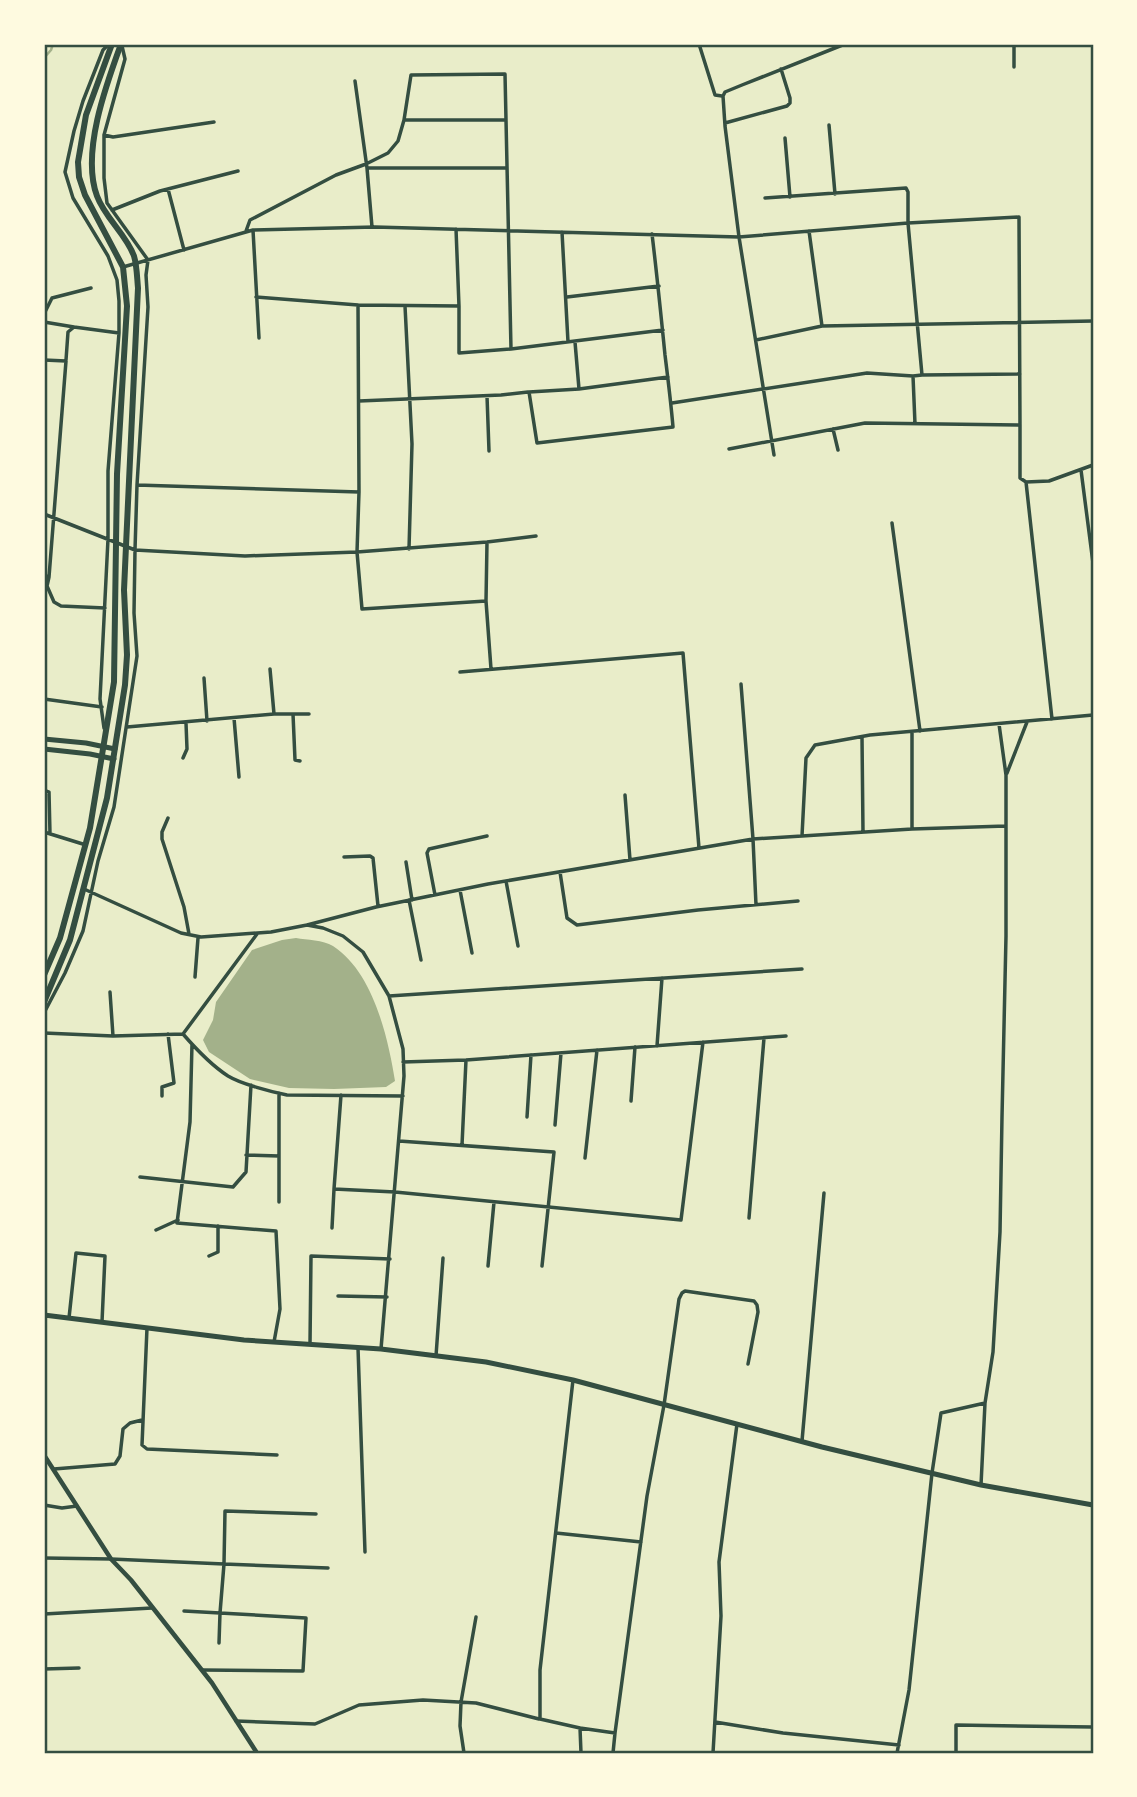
<svg xmlns="http://www.w3.org/2000/svg" width="1137" height="1797" font-family="'Playfair Display',serif">
<rect width="100%" height="100%" fill="#e9edc9"/>
<path fill="#a3b18a" d="M296,938C307,940 323,940 333,946C373,972 388,1037 395,1081L386,1087L334,1089L289,1088L250,1079L209,1052L203,1040L213,1020L216,1002L252,950L282,940Z"/>
<g fill="none" stroke-linecap="round" stroke-linejoin="round">
<path stroke="#a3b18a" stroke-width="2.5" d="M44,58L51,50L53,44"/>
<path stroke="#344e41" stroke-width="3.5" d="M699,44L715,95L722,96
M1014,67V44H1074
M355,81L367,168L372,227
M404,120H506
M725,123L787,106L790,103V98L781,69
M829,125L835,194
M104,135L113,137L214,122
M785,138L790,197
M367,168H507
M168,189L184,250
M765,198L906,188L908,192V223L922,375L913,376
M112,210L160,191L238,171
M456,229L459,306V353L511,349L663,330
M253,230L259,338
M246,231L250,220L336,175L366,164L388,153L398,141L404,120L411,75L505,74L511,349
M562,232L568,342
M652,234C657,275 661,315 665,355C668,379 671,403 673,427L537,443L529,392L579,389L668,377
M123,267L253,230L375,227L739,237L908,223L1019,217L1020,425
M256,297L358,305
M567,297L659,286
M405,306L412,444L409,549
M44,314L52,298L91,288
M44,322L74,327
M822,326L1093,321
M756,340L822,326L809,231
M575,342L579,389
M44,360L66,361L49,577
M66,360L68,332L74,327L119,333
M922,375L1020,374
M487,396L489,451
M359,401L501,395L528,392
M672,403L867,373L913,376L915,424
M833,429L838,450
M729,449L865,423L1020,425V478L1026,482L1052,719
M774,455L739,237L725,126L723,96L725,92L742,85L845,44
M1081,470L1093,563
M1026,482L1049,481L1093,465
M137,485L359,492
M44,514L135,550L245,556L357,552L359,492L358,305L459,306
M892,523L920,731
M487,542L486,601L362,609L357,552L487,542L536,536
M44,575L49,577L47,586L54,602L61,606L105,608
M486,601L491,669
M270,669L274,714
M460,672L683,653L699,848
M204,678L207,721
M741,684L753,839L756,905
M44,699L102,707
M293,714L295,760L300,761
M234,718L239,777
M127,727L274,714H309
M104,728L100,699L108,539V471L119,333V301L117,280L108,256L73,198L65,172L74,131L83,101L103,50L109,44
M862,737L863,832
M183,758L187,749L186,723
M1007,773L1027,722
M44,790L49,792L50,834
M625,795L630,860
M168,818L162,832V839L184,907L189,934
M912,829L1006,826
M44,832L86,845
M802,836L912,829V732
M344,857L370,856L373,858L378,906
M406,862L412,900
M560,872L567,918L577,925L698,910L798,901
M506,881L518,946
M84,889L181,933L201,937L271,932L307,925L323,928L343,936L363,952L389,996L403,1049L404,1076L381,1349
M460,890L472,953
M435,895L427,853L429,849L487,836
M409,900L421,960
M307,925L376,907L488,884L753,839L802,836L806,758L815,745L870,735L1093,715
M195,977L198,938
M110,992L113,1036
M389,996L802,969
M44,1013L65,973L83,931L98,861L114,807L137,656L134,613L135,550L137,485L148,307L146,275L148,260L107,203L104,178V135L125,59L122,46
M44,1033L113,1036L183,1034C196,1049 211,1065 228,1076C241,1084 272,1092 287,1095L403,1096
M183,1034L257,934
M192,1044L190,1122L177,1223L276,1231L280,1309L274,1342
M657,1046L662,978
M403,1062L466,1060L786,1036
M279,1093V1202
M341,1095L334,1189L395,1192L681,1220L703,1042
M162,1096V1087L174,1083L168,1034
M631,1101L635,1047
M527,1117L531,1055
M555,1125L561,1053
M399,1141L554,1152L542,1266
M462,1145L466,1060
M246,1155L279,1156
M585,1158L597,1050
M140,1177L233,1187L246,1172L251,1085
M749,1218L764,1038
M332,1228L334,1189
M156,1230L178,1220
M209,1256L218,1252V1226
M488,1266L494,1202
M338,1296L387,1297
M69,1318L76,1253L105,1256L102,1322
M147,1328L142,1445L147,1449L277,1455
M310,1344L311,1256L390,1259
M358,1348L365,1552
M436,1356L443,1258
M573,1380L540,1670V1719L580,1728L581,1753
M802,1441L824,1193
M54,1469L115,1464L120,1456L123,1429L130,1423L142,1420
M981,1485L985,1403
M44,1505L62,1508L77,1506
M316,1514L225,1511L224,1564L328,1568
M556,1533L641,1542
M44,1558L111,1559L224,1564L220,1613L306,1618L303,1671L202,1670
M184,1611L220,1613L219,1643
M44,1614L152,1608
M44,1669L79,1668
M236,1721L315,1724L359,1705L423,1700L476,1703L539,1719
M715,1722L783,1733L899,1745
M580,1728L615,1733L613,1753
M615,1733L647,1496L664,1405L679,1299L682,1293L685,1291L754,1301L757,1305L758,1312L748,1364
M464,1753L460,1726L461,1702L476,1617
M713,1753L721,1616L719,1562L737,1424
M897,1753L909,1690L932,1473L941,1413L985,1403L993,1352L1000,1232L1002,1117L1006,936V775L999,724
M956,1753V1725L1093,1727"/>
<path stroke="#344e41" stroke-width="4.5" d="M44,1455L111,1559L131,1580L212,1683L257,1753"/>
<path stroke="#344e41" stroke-width="5" d="M44,739L86,743L115,749
M44,749L90,754L114,759
M44,1315L244,1340L381,1349L486,1362L573,1380L822,1447L981,1485L1093,1505"/>
<path stroke="#344e41" stroke-width="6" d="M44,975L60,938L90,828L114,682L117,474L127,306L123,267L85,195L79,177L78,162L86,115L112,44
M44,1002L70,940L107,798L125,685L127,655L124,590L126,546L138,288C137,278 137,266 134,256C126,234 105,218 97,196C81,153 106,85 121,44"/>
</g>
<rect width="1137" height="1797" fill="none" stroke="#fefae0" stroke-width="91"/>
<rect x="46" y="46" width="1046" height="1706" fill="none" stroke="#344e41" stroke-width="2.5"/>
</svg>
